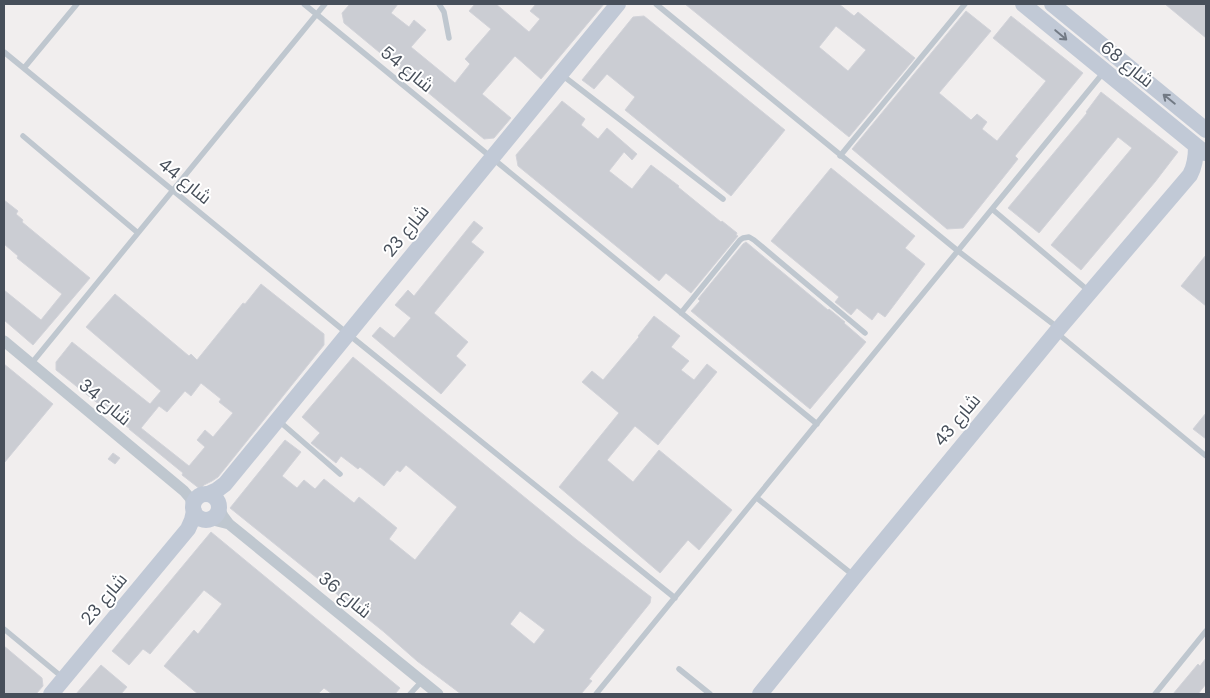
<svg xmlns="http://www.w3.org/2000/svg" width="1210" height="698" font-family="'DM Sans',Cairo,sans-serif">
<rect width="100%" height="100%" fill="#f1eeee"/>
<path fill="#cbcdd3" stroke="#d2d3d9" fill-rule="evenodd" d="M350,4H398L391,13L409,27L414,20L426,30L411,47L455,83L470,64L465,59L491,29L469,11L475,4H496L529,32L540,19L530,11L536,4H604L541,79L515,56L482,94L511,118L494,138L484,139L344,23L342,13Z
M685,4H839L854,16L858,12L915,58L849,137ZM836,26L866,50L848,71L819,47Z
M1165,4H1206V38Z
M966,11L991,31L939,93L971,120L977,114L987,122L982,129L997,141L1046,81L993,38L1011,16L1083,73L1015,156L1018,159L963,228L947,229L852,149Z
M644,16L785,130L731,196L625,110L635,97L607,74L594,89L582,80L633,17Z
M1101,92L1178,152L1155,182L1081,270L1051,245L1132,148L1118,137L1039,233L1008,208L1087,113L1086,112Z
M562,101L585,119L581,125L598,139L607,128L637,154L632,160L624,152L609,171L632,189L651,165L679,186L678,187L721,222L722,221L737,233L736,235L738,236L691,293L666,273L659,281L518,166L516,155Z
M831,168L915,236L905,248L925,264L885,317L878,312L872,320L857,308L851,315L835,302L839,297L771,241Z
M4,200L18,211L16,214L23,220L22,222L90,278L33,345L4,320V290L41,320L62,294L17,258L18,256L4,244Z
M474,221L483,228L471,242L484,252L434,313L468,342L456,356L466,365L441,394L372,336L380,327L394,338L411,318L395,305L408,290L414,296Z
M746,242L828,310L829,309L845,322L844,323L866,342L810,409L691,311L700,301L698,299L743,244Z
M1206,255V306L1181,286Z
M261,284L324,334V345L218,477L212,481L204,485L200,489L182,475L183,473L129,429H130L56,370V362L72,342L150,404L161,391L86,327L115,294L189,356L191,354L197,360L243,303L245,304ZM201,383L221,399L219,402L233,413L213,437L205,430L197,440L205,447L189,466L141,428L159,406L167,412L185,391L191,396Z
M654,316L680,336L671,347L689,361L681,370L694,380L707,364L717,372L658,445L635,426L607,460L633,482L659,450L732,510L699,550L688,540L660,573L559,487L619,413L582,382L592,371L603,380L639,337L638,336Z
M353,357L577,540L651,597L650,603L589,679L592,681L581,694H461L417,661L384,632L230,508L285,440L301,452L282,476L297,488L304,480L315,489L324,479L354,503L359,497L397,528L389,539L415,560L457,507L406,465L400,472L397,470L384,486L360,467L358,469L341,456L336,463L311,443L320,433L302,417ZM520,611L545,630L534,644L510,624Z
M4,364L53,404L4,463Z
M1206,413V439L1193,429Z
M113,453L120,458L115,464L108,459Z
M211,532L400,688L395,694H332L324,688L318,694H198L164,666L194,630L198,634L222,604L204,590L150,654L143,649L129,665L112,651Z
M4,646L42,678L43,686L36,694H4Z
M1206,658V684L1198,694H1173L1198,664L1200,666Z
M101,665L127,687L121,694H76Z"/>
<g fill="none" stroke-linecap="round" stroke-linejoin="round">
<path stroke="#bfc7cf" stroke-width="5.5" d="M304,4L817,424
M439,4L444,12L449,38
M656,4L958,251L1057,327
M4,52L348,334L675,598
M24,68L77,4
M562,75L723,199
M23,136L138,233
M840,156L965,4
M992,209L1090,292
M681,313L740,240L743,238L749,237L754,240L865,333
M1057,333L1206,456
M31,364L325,4
M279,421L340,474
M757,498L853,575
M4,629L62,677
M679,669L710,694
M410,694L422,681
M596,694L1103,73
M1155,694L1206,631"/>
<path stroke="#bfc7cf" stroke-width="11" d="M4,341L184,491L190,498L193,507
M219,508L223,516L229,524L438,694
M209,519L229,524"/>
<path stroke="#c1c9d6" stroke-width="16" d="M1023,4L1205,153
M1052,4L1206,130
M208,494L217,490L225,484L618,4
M193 507a13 13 0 1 1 26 0a13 13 0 1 1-26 0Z
M51,694L188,529L192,520L194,511
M760,694L855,576L1056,332L1190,175C1195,166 1196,157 1196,146"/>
</g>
<defs><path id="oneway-shaft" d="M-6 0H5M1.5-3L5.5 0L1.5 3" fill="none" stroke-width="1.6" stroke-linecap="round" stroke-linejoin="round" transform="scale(1.25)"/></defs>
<g stroke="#727a85">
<use href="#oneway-shaft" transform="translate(1061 35) rotate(40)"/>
<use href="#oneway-shaft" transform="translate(1169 99) rotate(-141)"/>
</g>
<g text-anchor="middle" stroke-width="4" stroke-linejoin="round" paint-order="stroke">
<g font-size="18" fill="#474f5a" stroke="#fff">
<text transform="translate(1127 64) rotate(39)" y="6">شارع 68</text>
<text transform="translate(407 69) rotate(39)" y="6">شارع 54</text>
<text transform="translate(185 181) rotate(39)" y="6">شارع 44</text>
<text transform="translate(406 231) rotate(-51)" y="6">شارع 23</text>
<text transform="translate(105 402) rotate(40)" y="6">شارع 34</text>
<text transform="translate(957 420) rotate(-50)" y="6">شارع 43</text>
<text transform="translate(345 595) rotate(39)" y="6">شارع 36</text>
<text transform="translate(104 599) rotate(-50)" y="6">شارع 23</text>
</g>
</g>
<rect width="1210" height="698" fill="none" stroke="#474f5a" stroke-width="10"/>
</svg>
